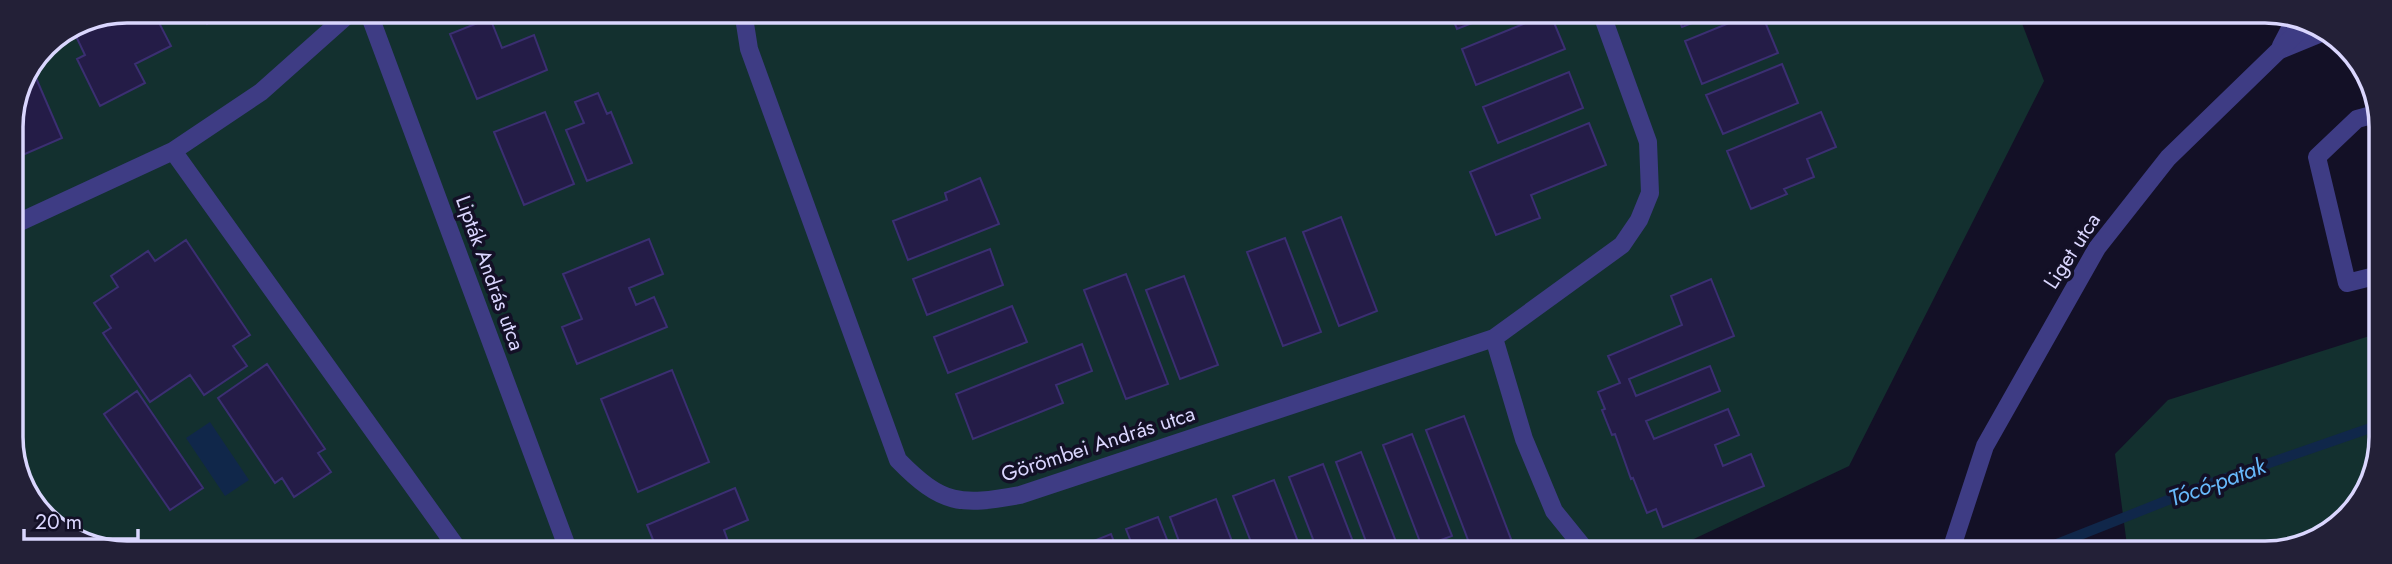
<svg xmlns="http://www.w3.org/2000/svg" width="2392" height="564" font-family="Jost,sans-serif">
<rect width="100%" height="100%" fill="#131026"/>
<path fill="#13302f" d="M126,11L2018,13L2044,81L1849,466L1664,553L103,551L52,524L34,500L13,461L11,119L45,44Z
M2379,333V461L2342,525L2273,553H2128L2115,454L2168,400Z"/>
<path fill="#10274a" d="M210,422L249,480L225,496L186,438Z"/>
<g fill="none" stroke-linecap="round" stroke-linejoin="round">
<path stroke="#10274a" stroke-width="10" d="M2057,544L2206,485L2379,425"/>
</g>
<path fill="#241c47" stroke="#3b2f72" stroke-width="2" d="M126,11H153L171,46L135,64L145,83L100,106L77,59L85,55L74,32Z
M198,11H227L207,24Z
M251,11H271L257,20Z
M1450,12H1500L1457,29Z
M1676,12H1720L1682,27Z
M1756,12H1761L1778,53L1702,84L1685,41Z
M1550,13L1565,49L1476,85L1462,49Z
M490,18L502,48L534,35L547,70L477,99L450,34Z
M1782,64L1798,103L1723,134L1706,95Z
M33,71L62,138L11,160V119Z
M1569,72L1583,108L1498,143L1483,107Z
M598,93L607,114L611,112L632,163L587,181L566,130L584,123L575,102Z
M545,112L574,184L524,205L494,132Z
M1821,112L1836,147L1807,159L1814,177L1784,189L1787,194L1751,209L1727,151Z
M1589,123L1606,165L1531,195L1540,218L1496,235L1470,172Z
M980,178L999,224L908,260L893,221L947,200L945,193Z
M1341,217L1377,311L1339,326L1303,232Z
M1285,238L1321,332L1283,346L1247,252Z
M649,239L663,274L629,288L636,305L654,297L667,327L577,364L562,327L582,319L563,274Z
M186,240L250,335L233,346L247,366L204,395L190,375L150,402L103,333L111,328L94,303L118,287L111,276L148,251L155,261Z
M990,249L1003,285L927,315L913,279Z
M1126,274L1168,384L1126,399L1084,290Z
M1184,276L1218,365L1180,379L1146,290Z
M1711,279L1734,336L1629,379L1636,396L1710,366L1720,391L1646,421L1654,439L1728,409L1739,435L1715,445L1723,466L1751,454L1764,486L1663,527L1656,509L1647,513L1633,478L1631,479L1615,434L1612,435L1602,410L1605,409L1598,392L1620,383L1608,356L1682,325L1671,296Z
M1012,306L1027,342L948,373L934,337Z
M1082,344L1092,371L1056,385L1063,403L973,439L956,394Z
M267,364L325,449L318,453L331,472L294,497L282,478L275,483L218,398Z
M672,370L709,462L638,492L601,399Z
M137,391L203,488L170,510L104,414Z
M1464,416L1514,547L1500,553H1473L1426,430Z
M1412,434L1452,536L1422,547L1383,445Z
M1361,452L1400,552H1370L1336,462Z
M1323,464L1357,552H1318L1289,477Z
M1274,480L1302,552H1255L1233,496Z
M735,488L748,520L724,530L732,552H658L647,525Z
M1216,499L1236,552H1183L1170,517Z
M1158,517L1172,552H1135L1126,529Z
M1111,534L1118,552H1089L1086,544Z"/>
<g fill="none" stroke-linecap="round" stroke-linejoin="round">
<path stroke="#3e3c84" stroke-width="18" d="M2281,46L2296,17
M2280,50L2324,32
M2379,113L2357,119L2317,157L2347,283L2379,275"/>
<path stroke="#3e3c84" stroke-width="18" d="M368,11L569,552
M743,11L749,49L898,460C942,505 960,506 1020,495L1494,338L1622,245L1639,220L1650,193L1648,142L1601,12
M173,151L460,552
M11,226L173,151L261,92L352,11
M1494,338L1524,439L1554,511L1588,553
M1950,553L1985,446L2097,248L2168,158L2307,23"/>
</g>
<g text-anchor="middle" stroke-width="7" stroke-linejoin="round" paint-order="stroke">
<g font-size="21" fill="#dad6fe" stroke="#131026">
<text transform="translate(2072 251) rotate(-57)" y="7">Liget utca</text>
<text transform="translate(490 273) rotate(70)" y="7">Lipták András utca</text>
<text transform="translate(1098 444) rotate(-18)" y="7">Görömbei András utca</text>
</g>
<g font-size="23" font-style="italic" fill="#67b9fb" stroke="#131026">
<text transform="translate(2217 482) rotate(-20)" y="8">Tócó-patak</text>
</g>
</g>
<path d="M0 0H2392V564H0ZM127 23H2265A104 104 0 0 1 2369 127V437A104 104 0 0 1 2265 541H127A104 104 0 0 1 23 437V127A104 104 0 0 1 127 23Z" fill="#232037" fill-rule="evenodd"/>
<path fill="none" stroke="#dad6fe" stroke-width="3.5" d="M127 23H2265A104 104 0 0 1 2369 127V437A104 104 0 0 1 2265 541H127A104 104 0 0 1 23 437V127A104 104 0 0 1 127 23Z"/>
<path d="M24 529v10h114v-10" fill="none" stroke="#dad6fe" stroke-width="3.5"/>
<text x="35" y="529" font-size="21" fill="#dad6fe" stroke="#131026" stroke-width="5" paint-order="stroke">20 m</text>
</svg>
